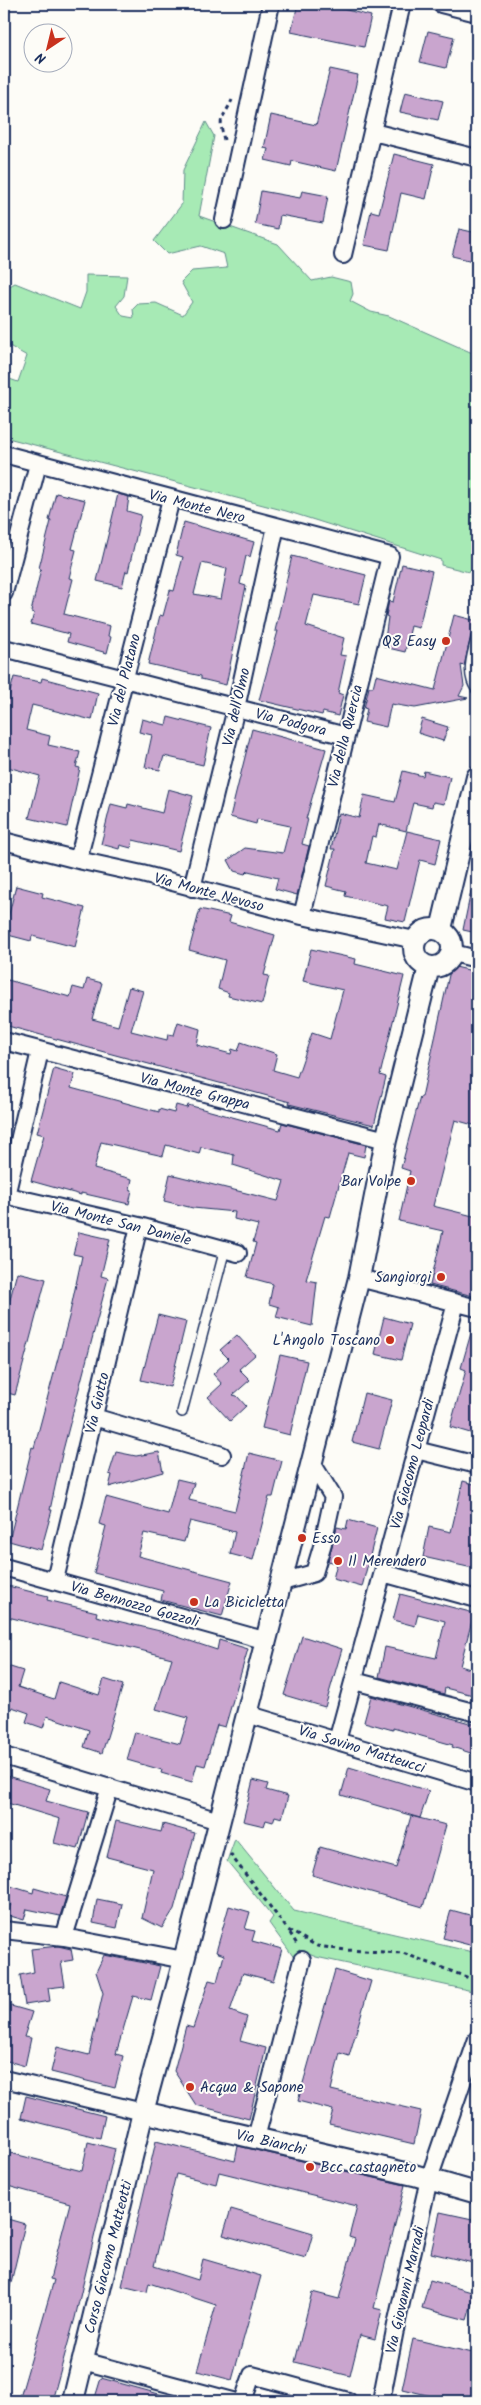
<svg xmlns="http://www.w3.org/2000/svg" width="481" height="2405" font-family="Kalam,sans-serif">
<rect width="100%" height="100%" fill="#fdfcf7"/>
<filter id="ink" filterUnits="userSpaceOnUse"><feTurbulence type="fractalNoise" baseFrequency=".02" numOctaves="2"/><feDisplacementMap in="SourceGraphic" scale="10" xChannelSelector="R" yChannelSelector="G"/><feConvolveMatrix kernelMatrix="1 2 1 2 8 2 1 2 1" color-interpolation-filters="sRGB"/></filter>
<g filter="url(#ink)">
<path fill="#a7eab5" stroke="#618c8a" d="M206,122L214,136L199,216L278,244L312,281L331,277L351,282L353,294L350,301L371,312L389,316L477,355V574L441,565V560L286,511L4,437V377L18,382L27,356L4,343V289L15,283L80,309L86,292V275L127,276L124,296L116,306L123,316L134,318L133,309L138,304L156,303L183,315L192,302L181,282L192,271L227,268L224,254L201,246L167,254L154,241L182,204L183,170Z
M235,1839L294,1911L477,1953V1992L316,1957L299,1950L295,1959L269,1923L273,1917L227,1861Z"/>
<path fill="#c9a5ce" stroke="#1b2f5e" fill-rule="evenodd" d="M298,4H322L371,16L364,47L291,32Z
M428,31L454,37L446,68L420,62Z
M330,69L358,75L336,171L292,161L291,166L265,160L268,149L264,148L271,115L316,125Z
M405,92L443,101L438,120L400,112Z
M394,154L434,164L426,199L401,193L389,250L364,245L371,211L379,213Z
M261,191L300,198L302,191L328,196L323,223L280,215L278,229L255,224Z
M459,229L477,233V262L452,256Z
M56,493L85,500L72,549L76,550L69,578L73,579L64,614L110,626L108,636L111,637L107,653L67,642L69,634L31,624L34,613L31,612L41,569L39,568L51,521L49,520Z
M118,494L129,497L127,511L141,515L128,572L126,571L122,587L97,581Z
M184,522L254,542L250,557L246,556L240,584L246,586L226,685L201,679V676L148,664L160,615L163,616L170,590L174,591L183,557L176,555ZM202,563L227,569L221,599L194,594Z
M292,556L366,575L359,604L314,595L306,626L344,638L340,655L346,656L338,693L343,695L338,716L323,712L322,715L259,700L278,631H275Z
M402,564L432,571L419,628L411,626L405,652L384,647L388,617L386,616L389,601L393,602Z
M454,615L477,621V631L471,635L464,666L461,665L464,686L459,696L468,698L415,708L391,704L386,727L364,722L367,709L364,708L369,687H373L376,675L435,690Z
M14,677L41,682L42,678L98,693L92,720L32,705L26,730L50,736L48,745L80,752L76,767L80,768L67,827L29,818L40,776L4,766V714Z
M168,717L211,728L203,765L164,756L160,770L145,767L152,735L139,732L142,719L166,725Z
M422,719L448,727L443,741L418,733Z
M252,729L326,749L306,819H308L302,844L309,846L297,895L275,889L278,878L248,871L245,874L234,871L228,860L245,848L283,853L290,826L257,819L256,824L230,817Z
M403,771L423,776L424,771L450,777L444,804L433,802L432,807L413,803L406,831L379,824L376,837L372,836L366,863L397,870L407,831L441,839L435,864L420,860L405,922L385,918L388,906L345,896L346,891L326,886L335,849H331L339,813L359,818L364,795L395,802Z
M168,789L193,796L179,851L133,840L131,848L120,845L119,849L101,844L111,804L127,808L128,804L162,813Z
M16,886L43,893L42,897L85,908L75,947L32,936L31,941L4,934Z
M471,891L477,892V933L463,930Z
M200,909L231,916L229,922L275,935L264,975L269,976L262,1004L228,996L229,993L218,989L225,960L189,950Z
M311,949L356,959L355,964L404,976L380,1075L386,1077L374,1125L289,1104L290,1102L4,1025V979L70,997L73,987L84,990L87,979L102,983L92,1019L118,1026L129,987L143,991L131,1031L167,1040L168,1034L174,1035L178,1022L200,1029L197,1045L231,1054L232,1049L238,1051L241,1042L277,1054L273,1070L297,1077L312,1033L330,1039L343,990L303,981Z
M451,966L477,972V1126L455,1120L433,1206L477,1217V1297L430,1285L443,1231L399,1221L410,1171L401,1168L420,1097H422Z
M54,1068L75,1074L71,1088L159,1112V1109L174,1113L176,1105L187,1108L188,1105L280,1130L282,1123L366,1145L364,1157L348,1153L330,1217L325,1216L306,1280L317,1282L312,1326L276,1317L279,1307L269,1304L273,1284L247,1277L256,1243L253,1242L258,1225L234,1219L235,1212L193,1208L164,1201L170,1174L278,1201L284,1181L233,1165L234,1155L201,1147L199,1154L166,1145L163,1156L101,1142L94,1169L132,1179L130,1189L132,1190L129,1204L81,1193V1195L31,1181L44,1135L37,1133Z
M79,1232L110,1239L101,1276L108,1278L62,1454L50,1510H52L41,1550L9,1541L32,1447L34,1448L69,1317L82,1256L73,1254Z
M17,1272L46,1279L15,1395L4,1392V1322Z
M158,1315L186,1322L170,1387L141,1380Z
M384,1317L410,1324L401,1360L375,1354Z
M473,1326L477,1327V1435L450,1427L466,1370L461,1368Z
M237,1335L255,1355L239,1369L250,1380L233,1395L237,1396L246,1406L230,1421L208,1397L222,1384L213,1374L229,1359L220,1350Z
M280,1355L307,1361L290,1435L262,1428Z
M364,1393L392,1400L379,1449L352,1442Z
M116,1452L136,1456L159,1452L163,1472L109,1487L112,1475L109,1474Z
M249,1453L282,1461L273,1497H269L253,1560L230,1554L235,1532L190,1521L184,1542L144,1533L138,1556L232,1581L222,1616L161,1600L163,1591L94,1573L106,1526L99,1524L106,1497L168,1514L177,1479L194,1483L189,1500L235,1511Z
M463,1481L477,1485V1569L423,1557L429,1527L451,1532Z
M348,1520L377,1528L362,1587L333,1579L337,1563L328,1561L337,1527L346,1529Z
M4,1585L48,1596L47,1600L97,1612L96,1616L160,1631L217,1650L219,1640L248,1649L225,1727L217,1725L205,1766L197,1764L192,1782L161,1773L162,1770L127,1760L135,1732L180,1744L188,1718L156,1709L172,1658L4,1616Z
M400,1594L474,1613L460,1666L477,1671V1696L445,1688L444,1694L379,1677L385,1647L436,1658L445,1621L418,1614L415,1626L393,1620Z
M302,1636L342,1649L325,1707L284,1695Z
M4,1665L23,1671L18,1687L54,1699L59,1682L99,1695L104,1679L123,1685L102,1753L84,1747L89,1730L47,1716L43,1728L26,1722L29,1713L12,1707L7,1723L4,1722Z
M371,1696L477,1725V1755L452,1747L453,1745L393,1728V1730L364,1722Z
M349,1767L429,1791L420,1818L341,1795Z
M4,1775L50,1789L46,1801L88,1812L78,1849L54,1843L60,1819L4,1802Z
M253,1780L268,1784L266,1790L288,1796L282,1818L275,1816L273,1822L266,1820L264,1826L243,1821Z
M411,1816L446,1825L423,1907L312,1875L320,1847L396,1868Z
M116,1821L161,1832L163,1824L195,1833L174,1909L162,1928L142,1918L153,1869L107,1857Z
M4,1884L33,1893L34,1888L66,1897L60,1916L27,1909L24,1920L7,1915L11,1903L4,1901Z
M97,1899L122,1904L117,1928L93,1923Z
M229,1906L250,1912L245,1929L255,1931L252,1941L282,1949L273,1981L243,1973L230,2011L247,2017L240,2041L266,2048L249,2119L196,2105L174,2071L186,2026L193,2028L209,1980L217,1982L224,1955L216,1952Z
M451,1910L477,1917V1947L443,1938Z
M58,1946L71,1949L73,1960L61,1962L65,1986L48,1988L50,2001L25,2005L20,1975L34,1972L31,1949Z
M104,1955L160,1966L151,2000L133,1996L116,2054L123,2056L115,2088L51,2072L57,2047L89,2055L103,1993L96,1972Z
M335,1970L371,1981L349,2056L340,2053L331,2090L421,2111L414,2144L329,2124L333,2110L298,2101Z
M4,2004L32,2012L24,2037L31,2038L25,2066L4,2060Z
M26,2096L105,2116L100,2138L21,2118Z
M156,2141L235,2161L238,2146L405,2185L374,2308L382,2310L375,2339L360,2335L350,2376L295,2362L312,2292L339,2299L355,2239L349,2237L357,2206L219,2172L216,2184L176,2174L154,2266L198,2280L203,2259L261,2276L232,2380L197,2371L216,2305L149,2283L147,2292L122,2286Z
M88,2142L115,2149L75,2318L52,2401H19L54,2280L50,2279L70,2203L4,2185V2162L6,2152L82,2171Z
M231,2209L313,2233L306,2258L223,2235Z
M440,2212L477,2220V2264L431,2253Z
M4,2218L25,2224L9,2291L4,2290Z
M430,2280L475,2293L467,2320L422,2308Z
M413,2339L477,2354V2401H452L402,2389Z
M101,2378L170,2397V2401H94Z"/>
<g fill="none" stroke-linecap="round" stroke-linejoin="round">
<g stroke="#1b2f5e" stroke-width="12">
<path id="service" d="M477,637C472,654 465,675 477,690
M182,1412L225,1249"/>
</g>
<g stroke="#1b2f5e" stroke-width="20">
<path id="minor" d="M441,4L477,13
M373,132L477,158
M224,220L271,4
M343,255L402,4
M4,454L390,556L302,916
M4,593L38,464
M4,648L346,736
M4,841L78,860L142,874L302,916L415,940
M78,860L171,499
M192,888L236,708L276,526
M453,953L477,959
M4,1041L386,1140
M4,1195L139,1226L238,1253
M6,1196L40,1051
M359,1278L477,1308
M94,1417L222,1455
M416,1450L477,1465
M4,1567L267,1641
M383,1573L477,1599
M55,1580L139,1226
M282,1582L314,1573L323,1543L333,1497L312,1463
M354,1681L477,1713
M247,1714L477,1783
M337,1741L456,1303
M4,1756L219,1821
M4,1930L64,1937L184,1960
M64,1937L110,1787
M4,2079L143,2112
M256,2138L302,1960
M83,2361L233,2401
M243,2401L252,2375L348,2401
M381,2401L396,2325L429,2179L477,2039"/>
</g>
<g stroke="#1b2f5e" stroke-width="24">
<path id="tertiary" d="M414 948a19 19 0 1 1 38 0a19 19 0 1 1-38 0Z
M441,929L477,777
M143,2112L414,2175L477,2193
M73,2401L143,2112L184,1960L359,1278L386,1140L429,967"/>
</g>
<path stroke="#1b2f5e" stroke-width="3" stroke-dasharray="4 4" stroke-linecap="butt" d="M224,140C218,114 222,122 232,100
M230,1854L288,1930L317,1946L345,1950L403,1953L477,1981
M290,1933L298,1946"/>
<use href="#service" stroke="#fdfcf7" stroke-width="9"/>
<use href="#minor" stroke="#fdfcf7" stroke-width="16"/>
<use href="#tertiary" stroke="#fdfcf7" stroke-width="20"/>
</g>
</g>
<g fill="#c8321e" stroke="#fdfcf7" stroke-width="2">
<circle cx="446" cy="641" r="5"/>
<circle cx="411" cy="1181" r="5"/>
<circle cx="441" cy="1277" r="5"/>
<circle cx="390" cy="1340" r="5"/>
<circle cx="302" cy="1538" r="5"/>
<circle cx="338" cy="1561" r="5"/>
<circle cx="194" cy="1602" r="5"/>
<circle cx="190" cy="2087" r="5"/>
<circle cx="310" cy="2167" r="5"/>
</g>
<g text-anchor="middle" stroke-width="4" stroke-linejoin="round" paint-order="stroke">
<g font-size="15" fill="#1b2f5e" stroke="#fdfcf7">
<text transform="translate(197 506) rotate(14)" y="5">Via Monte Nero</text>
<text transform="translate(124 680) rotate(-76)" y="5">Via del Platano</text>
<text transform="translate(236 707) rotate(-77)" y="5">Via dell'Olmo</text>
<text transform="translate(291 722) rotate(14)" y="5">Via Podgora</text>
<text transform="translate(345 736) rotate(-76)" y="5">Via della Quercia</text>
<text transform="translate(209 892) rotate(15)" y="5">Via Monte Nevoso</text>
<text transform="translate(195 1091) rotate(14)" y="5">Via Monte Grappa</text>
<text transform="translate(121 1223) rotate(14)" y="5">Via Monte San Daniele</text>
<text transform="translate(97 1403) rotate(-77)" y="5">Via Giotto</text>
<text transform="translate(412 1464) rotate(-75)" y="5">Via Giacomo Leopardi</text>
<text transform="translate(135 1604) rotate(16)" y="5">Via Bennozzo Gozzoli</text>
<text transform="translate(362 1749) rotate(17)" y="5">Via Savino Matteucci</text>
<text transform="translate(271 2142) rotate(13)" y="5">Via Bianchi</text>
<text transform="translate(108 2257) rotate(-76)" y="5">Corso Giacomo Matteotti</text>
<text transform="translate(405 2290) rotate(-77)" y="5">Via Giovanni Marradi</text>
</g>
<g font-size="15" fill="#1b2f5e" stroke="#fdfcf7" text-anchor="start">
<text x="436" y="646" text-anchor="end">Q8 Easy</text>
<text x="401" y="1186" text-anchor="end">Bar Volpe</text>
<text x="431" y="1282" text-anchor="end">Sangiorgi</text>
<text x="380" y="1345" text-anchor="end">L'Angolo Toscano</text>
<text x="312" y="1543">Esso</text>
<text x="348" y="1566">Il Merendero</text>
<text x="204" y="1607">La Bicicletta</text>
<text x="200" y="2092">Acqua &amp; Sapone</text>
<text x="320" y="2172">Bcc castagneto</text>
</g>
</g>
<rect width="481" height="2405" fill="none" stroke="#fdfcf7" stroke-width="20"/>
<rect x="10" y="10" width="461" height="2385" fill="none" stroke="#1b2f5e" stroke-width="2" filter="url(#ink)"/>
<g transform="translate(48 48) rotate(215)"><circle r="24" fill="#fdfcf7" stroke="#a3aaba"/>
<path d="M0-4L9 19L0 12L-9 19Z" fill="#c8321e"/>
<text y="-8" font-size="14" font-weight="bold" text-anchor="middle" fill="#1b2f5e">N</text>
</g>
</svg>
